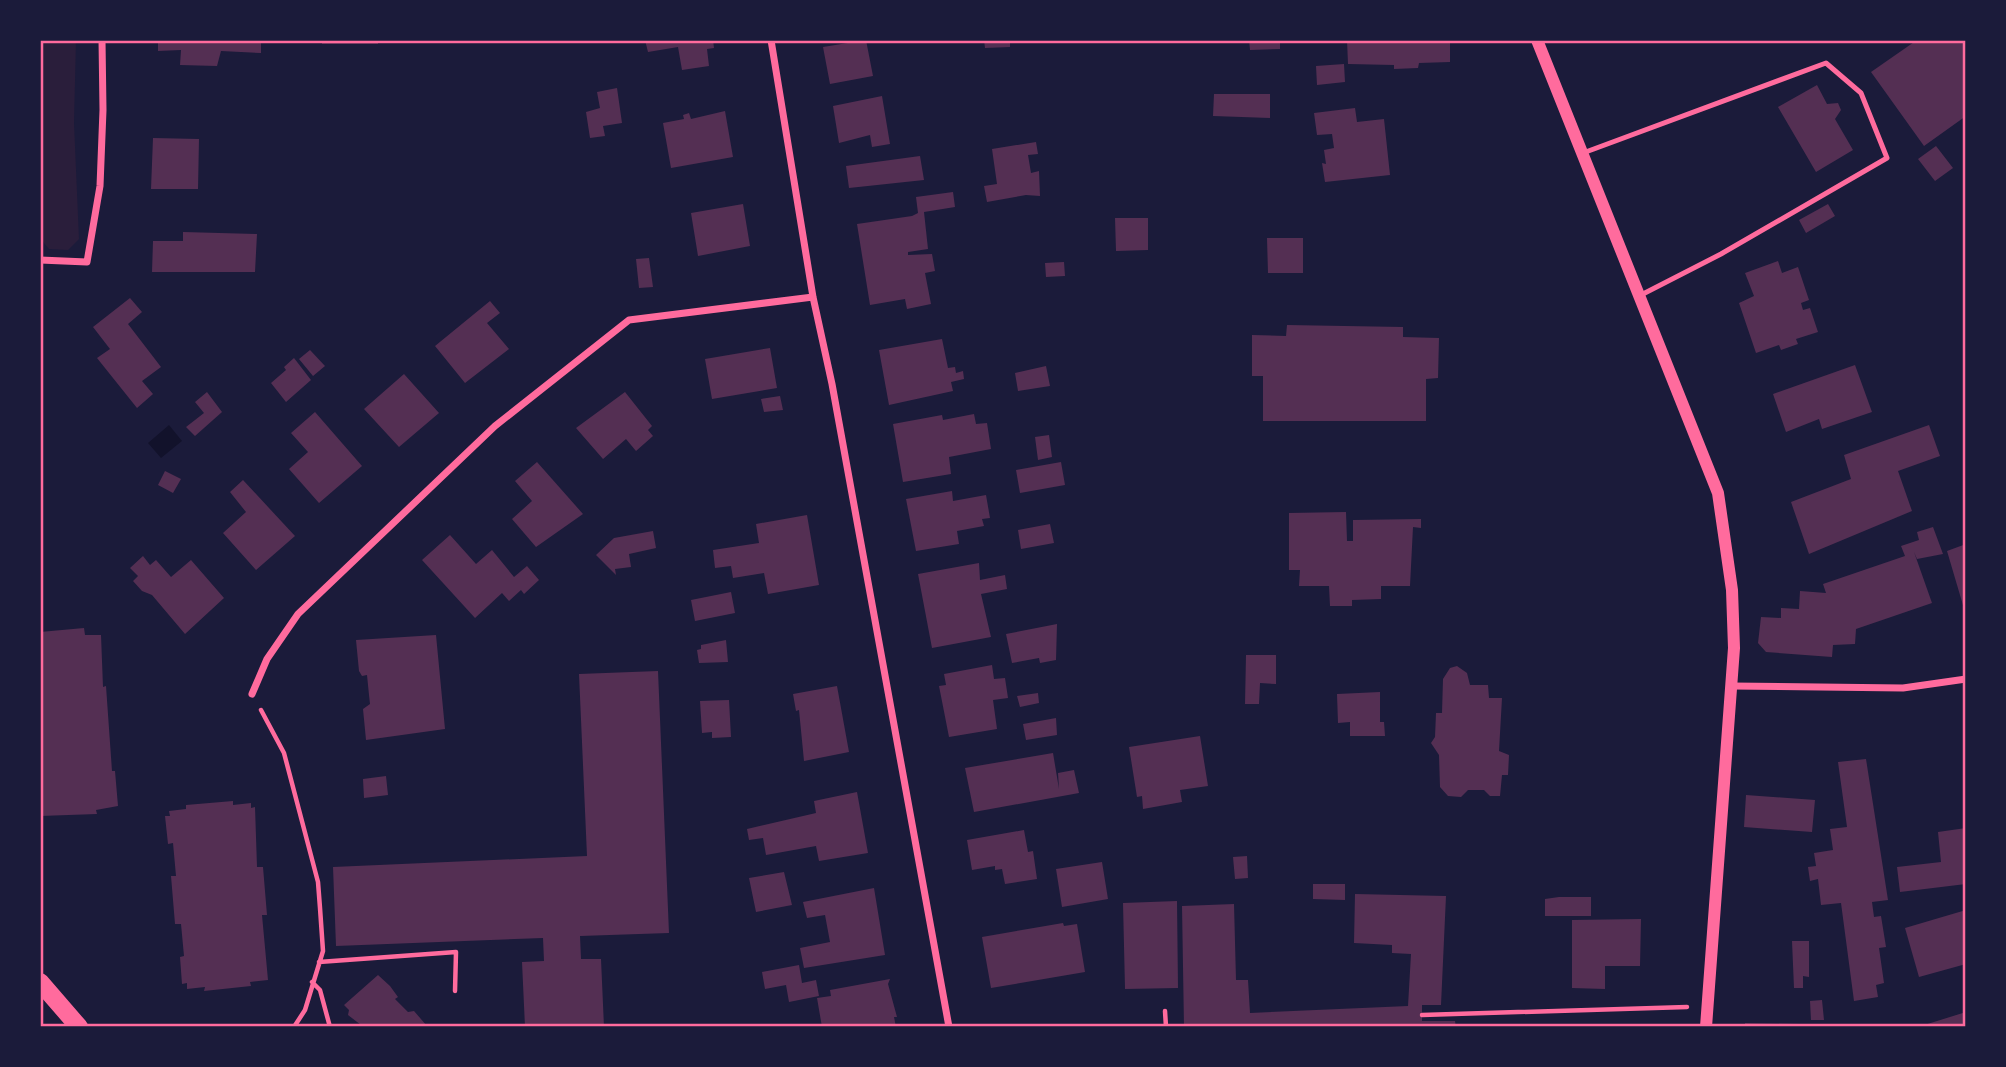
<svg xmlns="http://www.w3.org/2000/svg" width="2006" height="1067" font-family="Georgia,serif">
<rect width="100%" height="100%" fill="#1b1b3a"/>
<path fill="#2a1e3b" d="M40,40H76L74,123L79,239L68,250L49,249L40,238Z"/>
<path fill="#12122b" d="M169,425L182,441L161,458L148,443Z"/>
<path fill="#542f53" d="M158,40H261V53L221,51L217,66L180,65L181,50L158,51Z
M322,40H378V44H322Z
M645,40H713L714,48L707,49L709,66L682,70L678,47L648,52Z
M866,40L873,76L830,84L823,47Z
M984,40H1010V47L985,48Z
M1249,40H1280V49L1250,50Z
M1347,40H1450V62L1419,63L1418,68L1394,69V65L1348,64Z
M1917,40H1966V116L1924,146L1871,72Z
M1344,64L1345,82L1317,85L1316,66Z
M1817,85L1827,104L1838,103L1841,110L1835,119L1853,150L1816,172L1778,107Z
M617,88L622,123L603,126L605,136L590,138L586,112L600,108L597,92Z
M1214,94H1270V118L1213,116Z
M882,96L890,144L872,147L870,135L839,143L833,106Z
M1355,108L1357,122L1384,119L1390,175L1325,182L1322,163L1326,164L1324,150L1334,148L1332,134L1317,135L1314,113Z
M725,111L733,157L671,168L663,123L684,119L683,115L689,113L691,119Z
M153,138L199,139L198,189H151Z
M1036,142L1038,154L1028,155L1031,173L1039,171L1040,196L1026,195L987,202L984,186L997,184L992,149Z
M1936,146L1953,168L1935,181L1918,159Z
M920,156L924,180L849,188L846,166Z
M953,192L955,207L924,212L928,249L908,252V255L932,254L935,271L925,273L931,304L907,309L905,299L870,305L857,224L912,216L918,213L916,197Z
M743,204L750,246L698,256L691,213Z
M1828,204L1835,216L1806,233L1799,220Z
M1115,218H1148V250L1116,251Z
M183,232L257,234L255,272H152L153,241H183Z
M1267,238H1303V273H1268Z
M649,258L653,287L639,288L636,259Z
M1778,261L1782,273L1798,267L1809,300L1801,303L1803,310L1810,308L1818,332L1796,339L1798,344L1781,350L1779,345L1756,353L1739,303L1754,296L1745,273Z
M1064,262L1065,276L1046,277L1045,263Z
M130,298L142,312L128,324L161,367L142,381L153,394L137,408L97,358L110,349L93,327Z
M490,301L500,313L487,323L509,349L465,383L435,346Z
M1287,325L1403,327V337L1439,338L1438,378L1426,379V421H1263V376H1252V335L1286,336Z
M942,339L948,368L955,367L956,373L963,371L964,379L951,382L953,391L889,405L879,350Z
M770,348L777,388L712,399L705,359Z
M310,350L325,366L313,376L299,359Z
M294,358L311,380L286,402L271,383L286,370L284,367Z
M1855,365L1872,412L1822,429L1819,419L1786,432L1773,394Z
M1046,366L1050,386L1018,391L1015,373Z
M404,374L439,413L399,447L364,409Z
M207,392L222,412L195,436L186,427L204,413L195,402Z
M625,392L652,426L648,430L653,436L636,451L626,439L603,459L576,428Z
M780,396L783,410L764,412L761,399Z
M315,412L362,466L319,503L289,469L308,452L291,433Z
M974,414L976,424L987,423L991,449L949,457L951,474L903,482L893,424L942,415L943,420Z
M1929,425L1940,456L1898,471L1912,511L1809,554L1791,502L1851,479L1844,455Z
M1049,435L1052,457L1038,460L1035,437Z
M537,462L583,514L536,547L512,519L532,501L515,481Z
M1061,462L1065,485L1020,493L1016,470Z
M165,471L181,479L173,493L158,485Z
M243,480L295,536L256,570L223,533L246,512L230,492Z
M952,491L953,501L986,495L990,518L982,519L984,526L957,531L959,544L916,551L906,499Z
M1346,512L1347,541H1353V520L1421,519V528L1413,527L1410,586H1381V599L1352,600V606H1330L1329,586H1299L1300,570H1289V513Z
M807,515L819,585L768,594L764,573L733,578L731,566L715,568L713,550L759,543L756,524Z
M1050,524L1054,543L1021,549L1018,530Z
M1933,527L1943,554L1917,559L1914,552L1932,603L1856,629L1855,644L1833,645L1832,657L1766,652L1758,643L1761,617L1781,618V608L1799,609L1800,591L1826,593L1823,584L1905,556L1901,546L1919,540L1917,532Z
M653,531L656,548L629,554L631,567L615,569L616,575L596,555L614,538Z
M450,535L476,564L492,550L514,577L527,566L539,580L524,594L521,590L509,601L502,593L475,618L422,560Z
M1966,544V612H1965L1947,551Z
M143,556L150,565L156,560L171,577L191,560L224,598L185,634L152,595L142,591L133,581L138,576L130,568Z
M979,563L980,580L1005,575L1007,589L981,594L991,637L932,648L918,574Z
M731,592L735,613L695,621L691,600Z
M1057,624L1056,660L1040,663L1039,658L1012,663L1006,634Z
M84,628L85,635H101L103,687L106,686L112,771H115L118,806L96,810L97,814L40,816V632Z
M436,635L445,729L366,740L363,709L370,704L369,695L367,675L362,676L359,671L356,640Z
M726,640L728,662L699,663L697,650L701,649V645Z
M1246,655H1276V684L1260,683L1259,704H1245Z
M992,665L994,679L1005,678L1008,698L993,700L997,729L949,737L939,686L946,685L944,674Z
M1457,666L1467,673L1470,685H1488L1489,698H1502L1499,751L1509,755L1508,775H1502L1500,796H1490L1484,790H1468L1461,797L1448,796L1440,787L1439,755L1431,743L1435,737L1436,713H1442L1443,679L1450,668Z
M658,671L669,933L580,936L581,959H601L604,1027H525L522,962L544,961L543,938L336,946L333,867L587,856L579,674Z
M837,686L849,752L804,761L799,710L796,711L793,694Z
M1380,692V722H1384L1385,736H1350V722L1338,723L1337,694Z
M1038,693L1039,703L1020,707L1017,696Z
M729,700L731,737L712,738V732L702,733L700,701Z
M1056,718L1057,735L1026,740L1023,724Z
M1200,736L1208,786L1180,790L1182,802L1143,809L1142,796L1137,797L1129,747Z
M1053,753L1059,789L1058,773L1074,770L1079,793L974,812L965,768Z
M1866,759L1888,900L1872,902L1874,917L1881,916L1886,947L1879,948L1884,983L1876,985L1878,997L1854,1001L1841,903L1821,905L1818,879L1810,881L1808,867L1816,866L1814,853L1833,850L1830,829L1847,827L1838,762Z
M386,776L388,795L364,798L363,779Z
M857,792L868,853L819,861L816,846L766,855L763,838L749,840L747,829L816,813L814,801Z
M1746,795L1815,800L1812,832L1744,827Z
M233,801V805L251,803V808L255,807L257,867H263L267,915H262L268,980L250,982L251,986L204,991L205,987L187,989V983L182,984L180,957L184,956L181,924H175L171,876H176L173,843L168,844L165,816H170L169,811L186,809V805Z
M1966,828V884L1900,892L1897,867L1941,862L1938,832Z
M1024,830L1028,852L1033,851L1037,879L1005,884L1002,869L995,870V866L972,870L967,840Z
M1247,856L1248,878L1235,879L1233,857Z
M1102,862L1108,899L1062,907L1056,869Z
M784,872L792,905L756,912L749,878Z
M1313,884H1345V900L1313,899Z
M874,888L885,955L804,968L800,948L830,942L825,915L807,918L803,902Z
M1355,894L1446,896L1441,1005H1422V1021H1455L1456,1027H1184L1182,906L1234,904L1236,980H1248L1250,1013L1408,1006L1411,954L1392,953V945L1354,943Z
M1559,897H1591V916H1545V899Z
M1177,901L1178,988L1125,989L1123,903Z
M1966,910V964L1919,977L1905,928Z
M1641,919L1640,966H1605V989L1572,988V920Z
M1063,923L1064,926L1077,924L1085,972L991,988L982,937Z
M1792,941H1809V977L1803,976V988H1794Z
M799,965L802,983L816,980L819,996L789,1002L786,985L765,989L762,972Z
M378,975L390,986L398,997L395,999L408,1012L414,1011L427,1026L358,1027L361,1025L348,1015L349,1010L344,1005Z
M890,979L888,984L897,1017H894L896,1027H822L817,998L831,996L830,990Z
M1822,1000L1824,1020H1811L1810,1001Z
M1966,1012V1027H1921V1026Z
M1745,1023L1800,1024V1027H1745Z"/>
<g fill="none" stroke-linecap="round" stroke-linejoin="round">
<path stroke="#ff6b9d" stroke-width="4.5" d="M261,710L284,753L318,882L320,908L323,951L305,1010L294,1027
M319,962L456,952L455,991
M312,982L320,990L330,1027
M1165,1011L1166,1027
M1422,1015L1687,1007"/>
<path stroke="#ff6b9d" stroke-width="5" d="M1583,153L1826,63L1861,93L1887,158L1721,254L1639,296"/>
<path stroke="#ff6b9d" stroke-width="7" d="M771,40L813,297L832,384L949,1027
M40,260L87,262L100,186L103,110L102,40
M1732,686L1903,688L1966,679
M252,694L267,659L298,614L495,426L629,320L813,297"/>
<path stroke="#ff6b9d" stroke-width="12" d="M1537,40L1718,493L1732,590L1734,648L1706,1027"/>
<path stroke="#ff6b9d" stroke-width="18" d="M40,982L79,1027"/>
</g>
<rect width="2006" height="1067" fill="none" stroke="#1b1b3a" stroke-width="84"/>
<rect x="42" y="42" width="1922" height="983" fill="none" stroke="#ff6b9d" stroke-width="2.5"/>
</svg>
